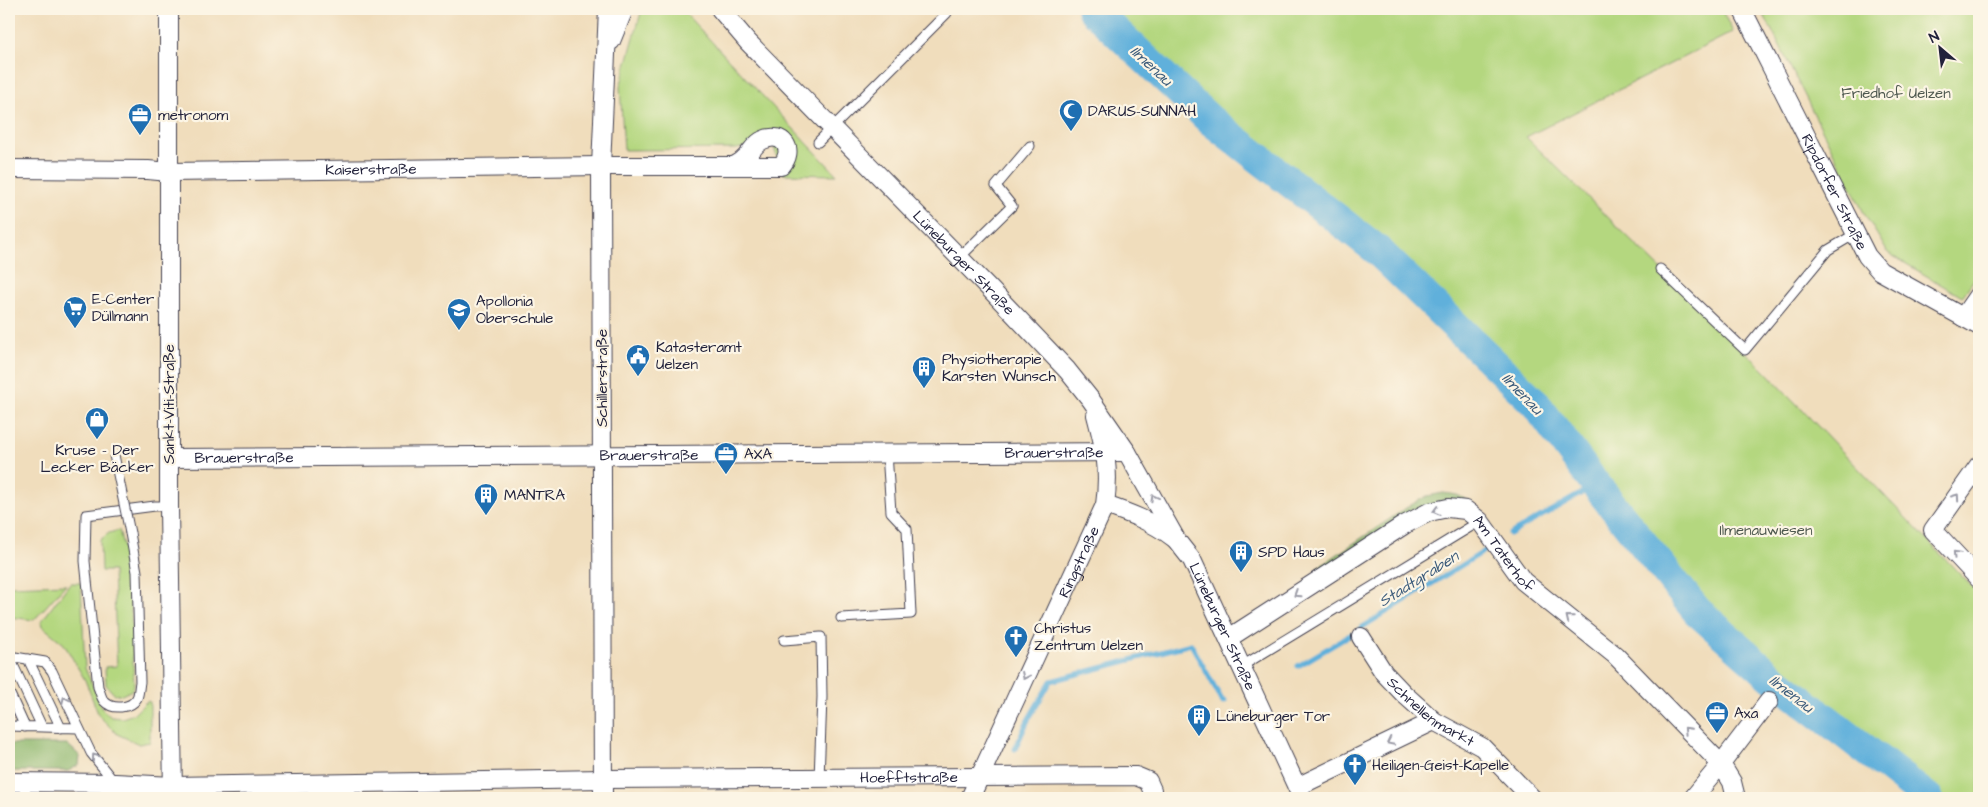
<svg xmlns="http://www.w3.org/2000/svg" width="1988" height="807" font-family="'Architects Daughter',sans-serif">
<rect width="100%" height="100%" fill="#fcf5e5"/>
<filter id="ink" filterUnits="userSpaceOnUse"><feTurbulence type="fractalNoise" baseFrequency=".02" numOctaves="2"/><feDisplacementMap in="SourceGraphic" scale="10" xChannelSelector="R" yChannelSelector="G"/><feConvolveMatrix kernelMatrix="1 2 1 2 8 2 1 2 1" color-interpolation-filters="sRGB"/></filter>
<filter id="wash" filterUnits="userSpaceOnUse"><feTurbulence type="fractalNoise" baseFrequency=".0096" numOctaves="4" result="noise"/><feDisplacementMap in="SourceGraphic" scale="20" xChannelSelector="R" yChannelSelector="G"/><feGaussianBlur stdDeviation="1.12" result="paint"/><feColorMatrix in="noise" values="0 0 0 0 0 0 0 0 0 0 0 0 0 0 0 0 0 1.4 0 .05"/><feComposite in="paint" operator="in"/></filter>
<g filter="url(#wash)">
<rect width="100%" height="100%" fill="#f0ddbc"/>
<path fill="#b4d77f" stroke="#6b7c5d" d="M642,9H681L837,175L783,174L772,142L736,149L624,150L620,87Z
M1092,9H1721L1733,32L1526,137L1763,369L1979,594V798H1908L1780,698L1683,604L1640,537L1596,485L1533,401L1377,250L1210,120Z
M1761,9H1979V272L1962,297L1888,253L1863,211Z
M119,530L129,568L134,685L132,690L122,695L114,694L106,685L105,667L117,666L113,571H101L100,540L109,533Z
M70,583H81L85,668L103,710L111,717L122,718L134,714L147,701L150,702V742L139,744L117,734L99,716L85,680L64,644L42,626L41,622Z
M66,584L34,620L9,617V586Z"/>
<path fill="#8fb86e" stroke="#586d54" d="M1443,493C1463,495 1465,497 1476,513L1456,506L1315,576L1317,568L1409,506L1427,496Z
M9,744H67L80,756L79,765L68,771H9Z"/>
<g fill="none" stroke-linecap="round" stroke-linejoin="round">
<path stroke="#60b0db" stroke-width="5" d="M1510,534L1596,485
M1361,628L1488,549
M1298,666L1352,634
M1015,749L1028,720L1051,681L1191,644L1223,702L1225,701"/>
<path stroke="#60b0db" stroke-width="31" d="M1092,9L1210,120L1377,250L1535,403L1596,485L1697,611L1773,678L1928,798"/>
</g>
</g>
<g filter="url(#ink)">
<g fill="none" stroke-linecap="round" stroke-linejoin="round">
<g stroke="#413e4e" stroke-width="11">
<path id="lane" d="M818,142L947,13
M959,258L1012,206L996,186L1030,146
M1660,269L1745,350L1828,250L1855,234
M130,533L137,572L140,682C139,687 139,694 137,698C131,709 112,710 104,701C101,698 100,691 98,687L85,561L86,515L155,506H169
M841,618L911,614L907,529L891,512L887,453
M784,640L821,637L822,697L819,779
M9,656L45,662L52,671L91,753L115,783
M9,656L42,727
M28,659L61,728
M1242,666L1480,521
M9,692L25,727
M9,726L78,728"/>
</g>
<g stroke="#413e4e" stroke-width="20">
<g id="street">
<path d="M169,9V506L173,798"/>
<path id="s1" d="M720,9L748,42L990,289L1067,370L1091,400L1127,452L1177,541L1192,560L1302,798"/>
<path id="s2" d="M1742,9L1867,256L1880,271L1979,326"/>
<path d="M611,41L624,9"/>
<path id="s3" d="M9,169L148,170L169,172L601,166H781C796,150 783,131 763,140C755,143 750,154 744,159C741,162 737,164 734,166"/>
<path d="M1963,317L1979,294"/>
<path id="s4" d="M169,458L1127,452"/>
<path d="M1979,465L1933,530L1979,579"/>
<path d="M1105,505C1129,513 1153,522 1174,538"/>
<path id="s5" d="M1361,637L1384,673L1404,694L1434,721L1482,747L1532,798"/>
<path id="s6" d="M1229,638L1404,525L1429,512L1448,508L1466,510L1480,521L1523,581L1615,655L1721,764L1732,782L1736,798"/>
<path id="s7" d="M9,782L115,783L173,786L603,779L1136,776L1148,781L1152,790V798"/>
<path d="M1297,787L1434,721"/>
<path d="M603,798L601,166L608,9"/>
<path id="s8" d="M970,798L1105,505C1110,469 1105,449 1096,415"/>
<path d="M1693,798L1721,764L1769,701"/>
</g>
</g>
<use href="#lane" stroke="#fff" stroke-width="9"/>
<use href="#street" stroke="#fff" stroke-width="18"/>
<g stroke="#413e4e" stroke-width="11" stroke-linecap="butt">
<path id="lane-bridge" d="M114,455L130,533"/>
</g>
<use href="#lane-bridge" stroke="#fff" stroke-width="9"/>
</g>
<defs><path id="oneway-chevron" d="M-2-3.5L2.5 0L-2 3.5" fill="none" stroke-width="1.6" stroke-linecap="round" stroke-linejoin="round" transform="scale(1.25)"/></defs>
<g stroke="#9c9ca7">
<use href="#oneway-chevron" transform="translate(1956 497) rotate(-55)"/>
<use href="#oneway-chevron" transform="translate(1154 498) rotate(-119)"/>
<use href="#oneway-chevron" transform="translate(1436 511) rotate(165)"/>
<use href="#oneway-chevron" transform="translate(1956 554) rotate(-133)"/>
<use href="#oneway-chevron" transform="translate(1297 594) rotate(147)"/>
<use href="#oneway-chevron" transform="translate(1569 618) rotate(-141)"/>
<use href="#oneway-chevron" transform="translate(1025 676) rotate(115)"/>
<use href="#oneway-chevron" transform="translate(65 700) rotate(-115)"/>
<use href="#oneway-chevron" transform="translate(1687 730) rotate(-134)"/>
<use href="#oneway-chevron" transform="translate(1390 742) rotate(154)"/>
<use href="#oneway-chevron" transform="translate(95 757) rotate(-126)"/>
</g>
</g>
<defs>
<g id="mosque-pin" transform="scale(1.25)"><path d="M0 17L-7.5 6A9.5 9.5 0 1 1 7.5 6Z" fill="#1f6fb2" stroke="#fcf5e5"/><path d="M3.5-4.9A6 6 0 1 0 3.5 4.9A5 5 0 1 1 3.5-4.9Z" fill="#fff"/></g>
<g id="office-pin" transform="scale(1.25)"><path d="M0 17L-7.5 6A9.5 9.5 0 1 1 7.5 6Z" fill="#1f6fb2" stroke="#fcf5e5"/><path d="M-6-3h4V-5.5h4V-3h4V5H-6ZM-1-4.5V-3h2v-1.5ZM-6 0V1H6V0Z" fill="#fff"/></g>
<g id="supermarket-pin" transform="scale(1.25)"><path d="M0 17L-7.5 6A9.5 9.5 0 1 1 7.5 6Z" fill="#1f6fb2" stroke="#fcf5e5"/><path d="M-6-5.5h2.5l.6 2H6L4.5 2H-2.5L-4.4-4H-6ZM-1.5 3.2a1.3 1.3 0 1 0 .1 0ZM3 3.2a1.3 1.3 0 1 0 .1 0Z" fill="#fff"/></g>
<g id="school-pin" transform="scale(1.25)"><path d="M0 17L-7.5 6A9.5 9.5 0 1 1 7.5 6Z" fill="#1f6fb2" stroke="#fcf5e5"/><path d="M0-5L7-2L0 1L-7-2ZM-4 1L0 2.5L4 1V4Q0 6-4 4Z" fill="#fff"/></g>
<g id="civic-pin" transform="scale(1.25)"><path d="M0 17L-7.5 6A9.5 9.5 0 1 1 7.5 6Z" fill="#1f6fb2" stroke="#fcf5e5"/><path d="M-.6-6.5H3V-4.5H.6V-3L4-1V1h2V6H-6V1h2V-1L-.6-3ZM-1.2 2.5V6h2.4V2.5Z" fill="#fff"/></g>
<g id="building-pin" transform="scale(1.25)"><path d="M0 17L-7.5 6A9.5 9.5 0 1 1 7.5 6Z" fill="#1f6fb2" stroke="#fcf5e5"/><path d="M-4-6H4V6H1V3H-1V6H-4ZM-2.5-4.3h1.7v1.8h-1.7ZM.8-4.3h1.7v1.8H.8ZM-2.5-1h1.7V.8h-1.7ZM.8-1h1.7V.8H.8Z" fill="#fff"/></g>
<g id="shop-pin" transform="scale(1.25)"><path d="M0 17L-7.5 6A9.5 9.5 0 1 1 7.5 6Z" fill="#1f6fb2" stroke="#fcf5e5"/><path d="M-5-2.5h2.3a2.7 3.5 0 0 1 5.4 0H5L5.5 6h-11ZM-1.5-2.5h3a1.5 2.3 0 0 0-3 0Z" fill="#fff"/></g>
<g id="church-pin" transform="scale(1.25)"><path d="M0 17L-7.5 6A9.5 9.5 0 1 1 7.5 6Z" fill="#1f6fb2" stroke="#fcf5e5"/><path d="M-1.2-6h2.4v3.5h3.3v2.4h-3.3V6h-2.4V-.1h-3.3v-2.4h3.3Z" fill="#fff"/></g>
</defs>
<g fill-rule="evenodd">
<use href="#mosque-pin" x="1071" y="111"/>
<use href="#office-pin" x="140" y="115"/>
<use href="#supermarket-pin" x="75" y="308"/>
<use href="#school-pin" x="459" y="310"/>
<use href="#civic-pin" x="638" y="356"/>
<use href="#building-pin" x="924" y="368"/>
<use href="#shop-pin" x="97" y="419"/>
<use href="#office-pin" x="726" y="454"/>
<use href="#building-pin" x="486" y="495"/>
<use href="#building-pin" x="1241" y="552"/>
<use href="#church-pin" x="1016" y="637"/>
<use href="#office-pin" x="1717" y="713"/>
<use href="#building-pin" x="1199" y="716"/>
<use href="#church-pin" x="1355" y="765"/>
</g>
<g text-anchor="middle" stroke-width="4.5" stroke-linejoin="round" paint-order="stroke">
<g font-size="15" fill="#4e584f" stroke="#fcf5e5">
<text x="1896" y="98">Friedhof Uelzen</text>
<text x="1766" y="535">Ilmenauwiesen</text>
</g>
<g font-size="15" fill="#22223b" stroke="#fcf5e5" text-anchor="start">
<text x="1088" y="116">DARUS-SUNNAH</text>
<text x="158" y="120">metronom</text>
<text x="92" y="304">E-Center<tspan x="92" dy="17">Düllmann</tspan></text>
<text x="476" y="306">Apollonia<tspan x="476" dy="17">Oberschule</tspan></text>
<text x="656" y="352">Katasteramt<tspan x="656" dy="17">Uelzen</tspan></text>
<text x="942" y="364">Physiotherapie<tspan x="942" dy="17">Karsten Wunsch</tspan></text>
<text x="97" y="455" text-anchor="middle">Kruse - Der<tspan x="97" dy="17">Lecker Bäcker</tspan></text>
<text x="744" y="459">AXA</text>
<text x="504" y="500">MANTRA</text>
<text x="1258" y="557">SPD Haus</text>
<text x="1034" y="633">Christus<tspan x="1034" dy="17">Zentrum Uelzen</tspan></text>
<text x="1734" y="718">Axa</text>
<text x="1216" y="721">Lüneburger Tor</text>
<text x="1372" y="770">Heiligen-Geist-Kapelle</text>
</g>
<g font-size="15" fill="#22223b" stroke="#fcf5e5">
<text dy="5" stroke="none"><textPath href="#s3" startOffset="362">Kaiserstraße</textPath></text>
<text dy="5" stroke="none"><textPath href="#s2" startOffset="205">Ripdorfer Straße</textPath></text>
<text dy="5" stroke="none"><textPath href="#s1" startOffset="352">Lüneburger Straße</textPath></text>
<text transform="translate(602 378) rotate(-90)" y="5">Schillerstraße</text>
<text transform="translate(169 404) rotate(-90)" y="5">Sankt-Viti-Straße</text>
<text dy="5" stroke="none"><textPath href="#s4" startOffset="885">Brauerstraße</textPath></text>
<text dy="5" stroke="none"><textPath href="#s4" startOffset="480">Brauerstraße</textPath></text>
<text dy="5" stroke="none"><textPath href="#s4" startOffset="75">Brauerstraße</textPath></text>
<text dy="5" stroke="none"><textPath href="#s6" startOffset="332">Am Taterhof</textPath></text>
<text dy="5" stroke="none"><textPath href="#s8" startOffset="260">Ringstraße</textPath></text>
<text dy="5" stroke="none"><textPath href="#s1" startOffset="802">Lüneburger Straße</textPath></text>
<text dy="5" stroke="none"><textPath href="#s5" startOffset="104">Schnellenmarkt</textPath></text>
<text dy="5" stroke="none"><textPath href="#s7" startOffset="900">Hoefftstraße</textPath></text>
</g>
<g font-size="16" font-style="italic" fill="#3b5b7b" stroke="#fcf5e5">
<text transform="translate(1152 65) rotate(43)" y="6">Ilmenau</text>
<text transform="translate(1523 393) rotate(46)" y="6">Ilmenau</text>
<text transform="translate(1418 578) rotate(-32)" y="6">Stadtgraben</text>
<text transform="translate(1792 693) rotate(38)" y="6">Ilmenau</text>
</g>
</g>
<rect width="1988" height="807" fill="none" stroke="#fcf5e5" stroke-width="30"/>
<g transform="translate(1940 48) rotate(332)" stroke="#fcf5e5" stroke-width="4" paint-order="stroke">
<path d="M0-4L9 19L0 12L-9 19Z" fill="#22223b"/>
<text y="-8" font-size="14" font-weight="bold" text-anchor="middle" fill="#22223b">N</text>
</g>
</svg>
